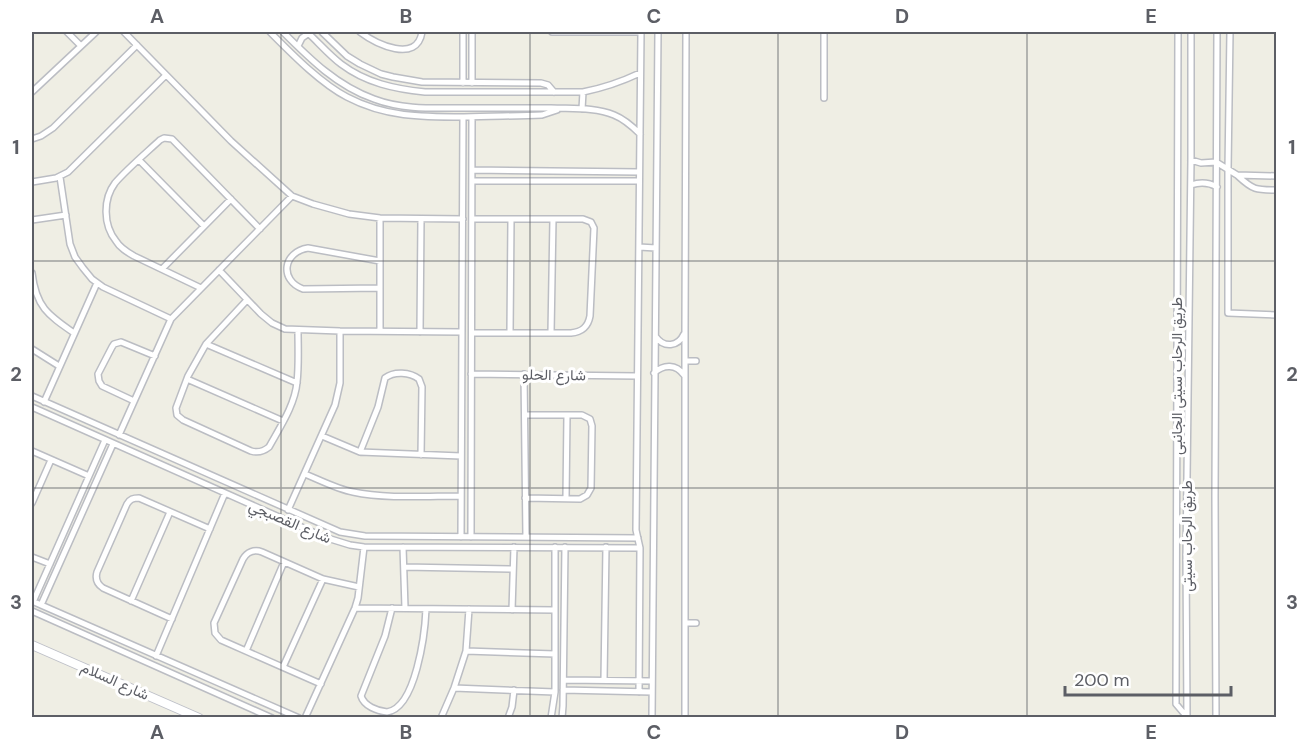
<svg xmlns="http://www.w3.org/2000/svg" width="1308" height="749" font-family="'DM Sans',Vazirmatn,sans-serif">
<rect width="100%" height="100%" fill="#efeee4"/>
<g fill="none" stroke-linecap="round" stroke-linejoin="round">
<g stroke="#bbbdc3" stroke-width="8">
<path id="minor" d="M67,32L81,46
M124,32L231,141L292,196L313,204L349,214L380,218L463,219
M270,32C291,53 320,83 347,97C385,117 421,117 464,117C490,116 516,116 542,115L557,110
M283,32C310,59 337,86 374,99C403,110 434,108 464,108C493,108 522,108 551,108C572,109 595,107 614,115C624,119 632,126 640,134
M307,32C318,42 329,55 341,64C366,83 395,89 425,92H583C603,88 621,82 640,73
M322,32L347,56L360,64L381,74L393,77L422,82L541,83L548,85L554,92
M360,32C376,44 417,64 422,32
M472,32V83
M552,32H641
M1178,32L1176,699V704L1187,717
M1230,32L1228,169V313L1276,315
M298,46L302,38L309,33
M463,83V32
M32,92L96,32
M824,98V32
M582,109L583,92
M32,139L41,136L53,128L137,45
M139,160L204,226
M1191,160L1201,163L1216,162L1237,175L1276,176
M472,170L639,172
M1238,176C1253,190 1256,190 1276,190
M60,177L70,244L75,257L83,268L92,279L103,287L171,319
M472,181H639
M32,182L56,178L68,172L166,75
M1191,185C1200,182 1208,182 1217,187
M32,220L66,215
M639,247L656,248
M162,269L231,199
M219,270L261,314L272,323L285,329L340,331L462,332
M32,273C36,307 48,315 74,333
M201,288L134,256C127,252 120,248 116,241C103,225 103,199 115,183C127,169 146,153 160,140L164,138L172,139L260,229
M380,288L303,289C279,280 283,252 308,248L380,261
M247,300L206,344L188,376L176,408L177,415L183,420L251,451C258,453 263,452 269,447C280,427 295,405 297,382C299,365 298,347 298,330
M380,331V218
M420,332L421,219
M472,333H571C582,332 588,327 590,316L594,228L591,222L583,219H472
M510,333L511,219
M551,333L553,219
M656,337C664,348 678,347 684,334
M206,344L297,383
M32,349L59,366
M685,361H696
M654,373C664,364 676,364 684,375
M471,374L637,376
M524,374L526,537
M187,379L283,421
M32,396L340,532L365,536L638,538
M134,401L102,386L99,381L98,374L112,347L114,344L121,342L155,356
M44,402L97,283
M32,407L324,537L350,545L364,547L640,548
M525,415H582L590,419L592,426L591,488L587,495L580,499L525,498
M119,435L171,319L292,196
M322,436L360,452L461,456
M32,451L89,476
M360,452L378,407L385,378C394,371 410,372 419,379L422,387L421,455
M305,474C320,480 337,489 353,492C385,499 428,496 461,496
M566,498L567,415
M32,503L51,460
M288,510L335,405L340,383V331
M461,537L463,117
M471,537L472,117
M403,547L405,608
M32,557L50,564
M404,567L513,569
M32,601L299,718
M131,601L170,512
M33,602L105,440
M41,605L113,444
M355,608L555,610
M392,608L385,636L361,696C364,706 377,711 387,712C416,708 425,633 426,609
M512,610L514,547
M32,611L272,718
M172,619L103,588C97,584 95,579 97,572L127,504C130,499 133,498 139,498L210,529
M685,623H696
M246,651L284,562
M466,651L555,654
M156,656L225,493
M283,667L323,579
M564,680L652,681
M604,680L606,547
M321,684L221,640L215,633L214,623L243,559C247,552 254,549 262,552L323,579L359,587
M454,688L555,692
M563,690L652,692
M639,692L640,548L636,530L641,32
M1187,717L1186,557L1191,160V32
M305,718L355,608L358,598L364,547
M441,718L454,688L466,651L469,609
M508,718L512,707L514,690
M551,718L555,692V547
M562,718L563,706L565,547
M652,718L658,32
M685,718V332L686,32
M1216,718L1215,496L1217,32"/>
</g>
<g stroke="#bec0c8" stroke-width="10">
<path id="secondary" d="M32,645L199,718"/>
</g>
<use href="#minor" stroke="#fff" stroke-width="5"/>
<use href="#secondary" stroke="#fff" stroke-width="8"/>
</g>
<path fill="none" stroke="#5c5e65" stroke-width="1.5" stroke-opacity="0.55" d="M281,32V718M530,32V718M778,32V718M1027,32V718M32,261H1276M32,488H1276"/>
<g text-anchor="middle" stroke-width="6" stroke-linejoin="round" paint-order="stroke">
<g font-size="15" fill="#5c5e65" stroke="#fff">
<text transform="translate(554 375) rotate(1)" y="5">شارع الحلو</text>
<text transform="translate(1177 376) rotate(-90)" y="5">طريق الرحاب سيتى الجانبى</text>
<text transform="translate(290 522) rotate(23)" y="5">شارع القصبجي</text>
<text transform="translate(1187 536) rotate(-90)" y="5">طريق الرحاب سيتى</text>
<text transform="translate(115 681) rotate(24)" y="5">شارع السلام</text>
</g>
</g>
<rect width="1308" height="749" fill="none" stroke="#ffffff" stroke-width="66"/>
<path d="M1065 686v9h166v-9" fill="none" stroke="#5c5e65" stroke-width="3"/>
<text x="1074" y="686" font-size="18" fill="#5c5e65" stroke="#ffffff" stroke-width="4.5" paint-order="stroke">200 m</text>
<rect x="33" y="33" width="1242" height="683" fill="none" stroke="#5c5e65" stroke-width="2"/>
<g font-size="20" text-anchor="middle" font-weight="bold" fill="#5c5e65">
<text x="157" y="23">A</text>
<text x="406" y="23">B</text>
<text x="654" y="23">C</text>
<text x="902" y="23">D</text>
<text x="1151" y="23">E</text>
<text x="16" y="154">1</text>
<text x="1292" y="154">1</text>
<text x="16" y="381">2</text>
<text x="1292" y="381">2</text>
<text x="16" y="609">3</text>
<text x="1292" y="609">3</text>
<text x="157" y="739">A</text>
<text x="406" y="739">B</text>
<text x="654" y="739">C</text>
<text x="902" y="739">D</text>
<text x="1151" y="739">E</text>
</g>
</svg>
